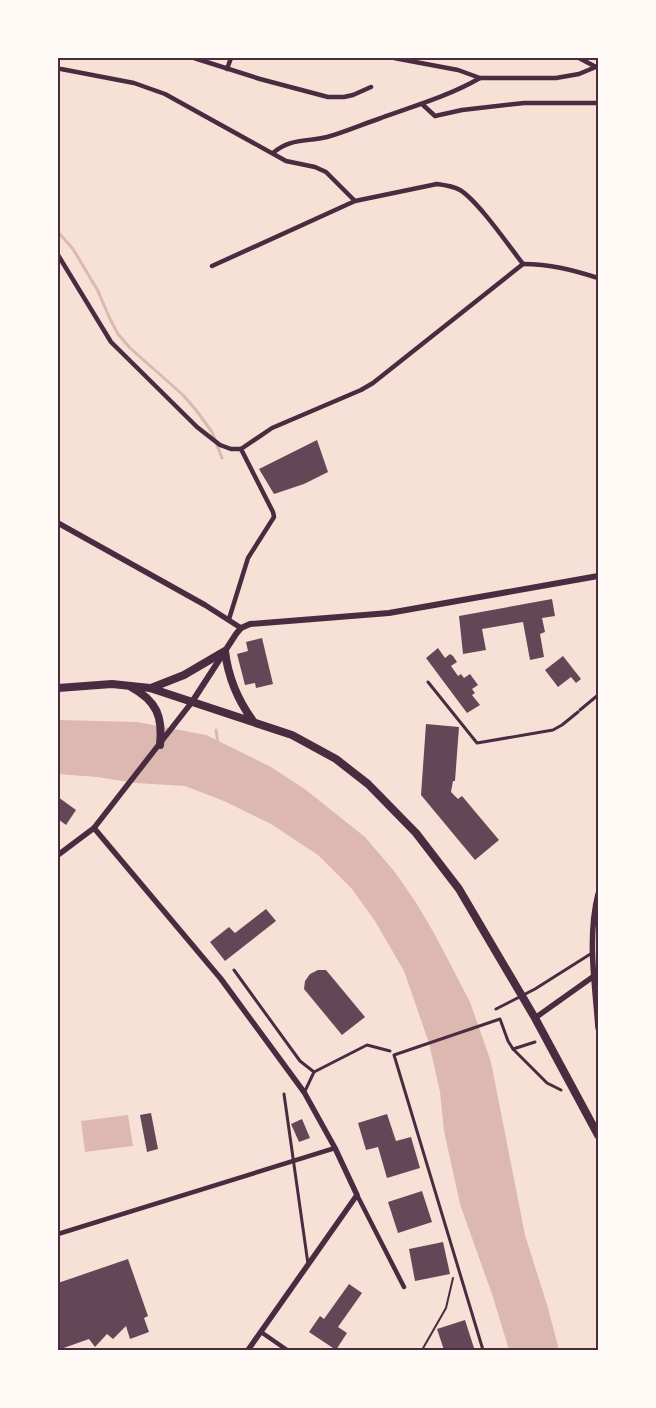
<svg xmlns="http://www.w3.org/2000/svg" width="656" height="1408" font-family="Cabin,sans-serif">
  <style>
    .water { fill: #dcb8b0 }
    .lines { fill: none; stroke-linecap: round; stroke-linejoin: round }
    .stream { stroke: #dcb8b0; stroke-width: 3 }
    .building { fill: #644757 }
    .path { stroke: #4a2c40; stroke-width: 2 }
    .pedestrian { stroke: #4a2c40; stroke-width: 3 }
    .minor { stroke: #4a2c40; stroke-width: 4.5 }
    .tertiary { stroke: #4a2c40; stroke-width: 5.5 }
    .secondary { stroke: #4a2c40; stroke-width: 6 }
    .trunk { stroke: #4a2c40; stroke-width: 8 }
    .neatline { fill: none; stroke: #4a2c40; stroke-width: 2 }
  </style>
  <rect width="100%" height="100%" fill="#f7e1d7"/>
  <!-- water -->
  <g class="water">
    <polygon points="58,720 137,722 206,735 271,767 306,790 365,837 394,871 415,901 434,933 470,1002 491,1062 525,1235 548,1308 559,1350 509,1350 493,1297 460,1204 444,1131 440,1092 429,1043 404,971 375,921 352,889 318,855 271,824 224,801 185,786 136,783 97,777 58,774"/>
    <polygon points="128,1115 133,1146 85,1152 81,1121"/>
  </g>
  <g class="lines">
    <!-- stream -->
    <g class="stream">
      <polyline points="58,232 73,249 98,291 110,319 118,334 130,348 183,395 196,410 212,432 222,458"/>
      <polyline points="216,730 218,744"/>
    </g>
  </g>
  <!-- building -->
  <g class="building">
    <polygon points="317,440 328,472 304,484 274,494 259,469"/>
    <polygon points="552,599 555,616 542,618 545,632 540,634 544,657 530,660 523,622 482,629 486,650 463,654 459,616"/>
    <polygon points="262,638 273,684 256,688 255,683 245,685 237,654 248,651 246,642"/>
    <polygon points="438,648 445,658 450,654 453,656 457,662 451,666 458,676 461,674 464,678 470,674 478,685 472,689 475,693 472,695 480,705 467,713 426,658"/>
    <polygon points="563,656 581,679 576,683 571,677 558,687 545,670"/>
    <polygon points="426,724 459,727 455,781 453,781 451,792 458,799 462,796 499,840 475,860 421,795"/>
    <polygon points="58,797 76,810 66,825 58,819"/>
    <polygon points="266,909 276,921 225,961 210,942 229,927 235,933"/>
    <polygon points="318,970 326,970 365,1017 342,1035 304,989 305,981 310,974"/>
    <polygon points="151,1113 158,1149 147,1152 140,1115"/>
    <polygon points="387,1114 396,1141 411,1137 420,1168 387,1178 378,1147 366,1150 358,1123"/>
    <polygon points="302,1119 310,1138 299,1142 291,1124"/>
    <polygon points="422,1191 432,1222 398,1233 388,1202"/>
    <polygon points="443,1242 450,1274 415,1281 409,1249"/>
    <polygon points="128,1259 148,1316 144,1318 149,1332 130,1339 126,1326 113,1339 107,1334 95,1347 89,1339 58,1350 58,1283"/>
    <polygon points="349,1284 362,1293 338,1327 347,1333 336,1350 309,1332 320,1316 324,1319"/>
    <polygon points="465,1320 474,1348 468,1350 444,1350 437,1329"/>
  </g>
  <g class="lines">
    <!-- path -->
    <polyline class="path" points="422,1350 446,1308 453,1278"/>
    <!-- pedestrian -->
    <g class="pedestrian">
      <polyline points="428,682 477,743 553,730 562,725 578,712"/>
      <polyline points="580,710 598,695"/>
      <polyline points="234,970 300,1061 314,1072"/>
      <polyline points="496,1009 535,989 592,953"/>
      <polyline points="513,1049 535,1042"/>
      <polyline points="305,1091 314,1072 367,1045 390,1051"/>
      <polyline points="284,1094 308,1264"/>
      <polyline points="483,1350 394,1055 500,1019 508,1041 513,1049 547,1083 561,1090"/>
    </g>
    <!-- minor -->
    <g class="minor">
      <polyline points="194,58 260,79 328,97 344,97 353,95 371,87"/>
      <polyline points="394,58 458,70 480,78 556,78 579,74 598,66"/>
      <polyline points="579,58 596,67"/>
      <polyline points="61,69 134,83 165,94 286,161 315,167 326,172 355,201"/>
      <polyline points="227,69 231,58"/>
      <polyline points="422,104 435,116 462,110 524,103 598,103"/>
      <path d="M 273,153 C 290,138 306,142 327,137 C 345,132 363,124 381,118 C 414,106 449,96 480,78"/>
      <polyline points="58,255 111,342 197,427 220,445 231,449 241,449"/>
      <path d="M 523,264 C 550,264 573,270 598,278"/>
      <path d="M 212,266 L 355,201 L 437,184 C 445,185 453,186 460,190 C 478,201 509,246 523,264"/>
      <polyline points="241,449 272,428 361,390 373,383 523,264"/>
      <polyline points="229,619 248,558 274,517 273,512 241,449"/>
      <polyline points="357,1195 404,1287"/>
      <polyline points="58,1234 335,1148"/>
      <polyline points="261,1332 287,1350"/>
    </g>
    <!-- tertiary -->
    <g class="tertiary">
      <polyline points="58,523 205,605 241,628"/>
      <polyline points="94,828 221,979 304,1092 335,1148 357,1195 248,1350"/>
      <polyline points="58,855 94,828 192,702"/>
      <path d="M 598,894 C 587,938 595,984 598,1028"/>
      <polyline points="535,1018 594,976"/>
    </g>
    <!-- secondary -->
    <polyline class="secondary" points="192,702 236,634 241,628 250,624 389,613 598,576"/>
    <!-- trunk -->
    <g class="trunk">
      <path d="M 131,687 C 157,701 163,717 160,745"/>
      <polyline points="58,688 112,684 150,688 292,735 336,759 368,784 416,833 459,889 535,1018 598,1135"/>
      <path d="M 151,688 L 184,675 L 225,651 C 228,677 237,699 253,721"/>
    </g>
  </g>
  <!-- border -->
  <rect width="656" height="1408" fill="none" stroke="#fffaf5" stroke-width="118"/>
  <rect x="59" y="59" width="538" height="1290" class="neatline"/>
</svg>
